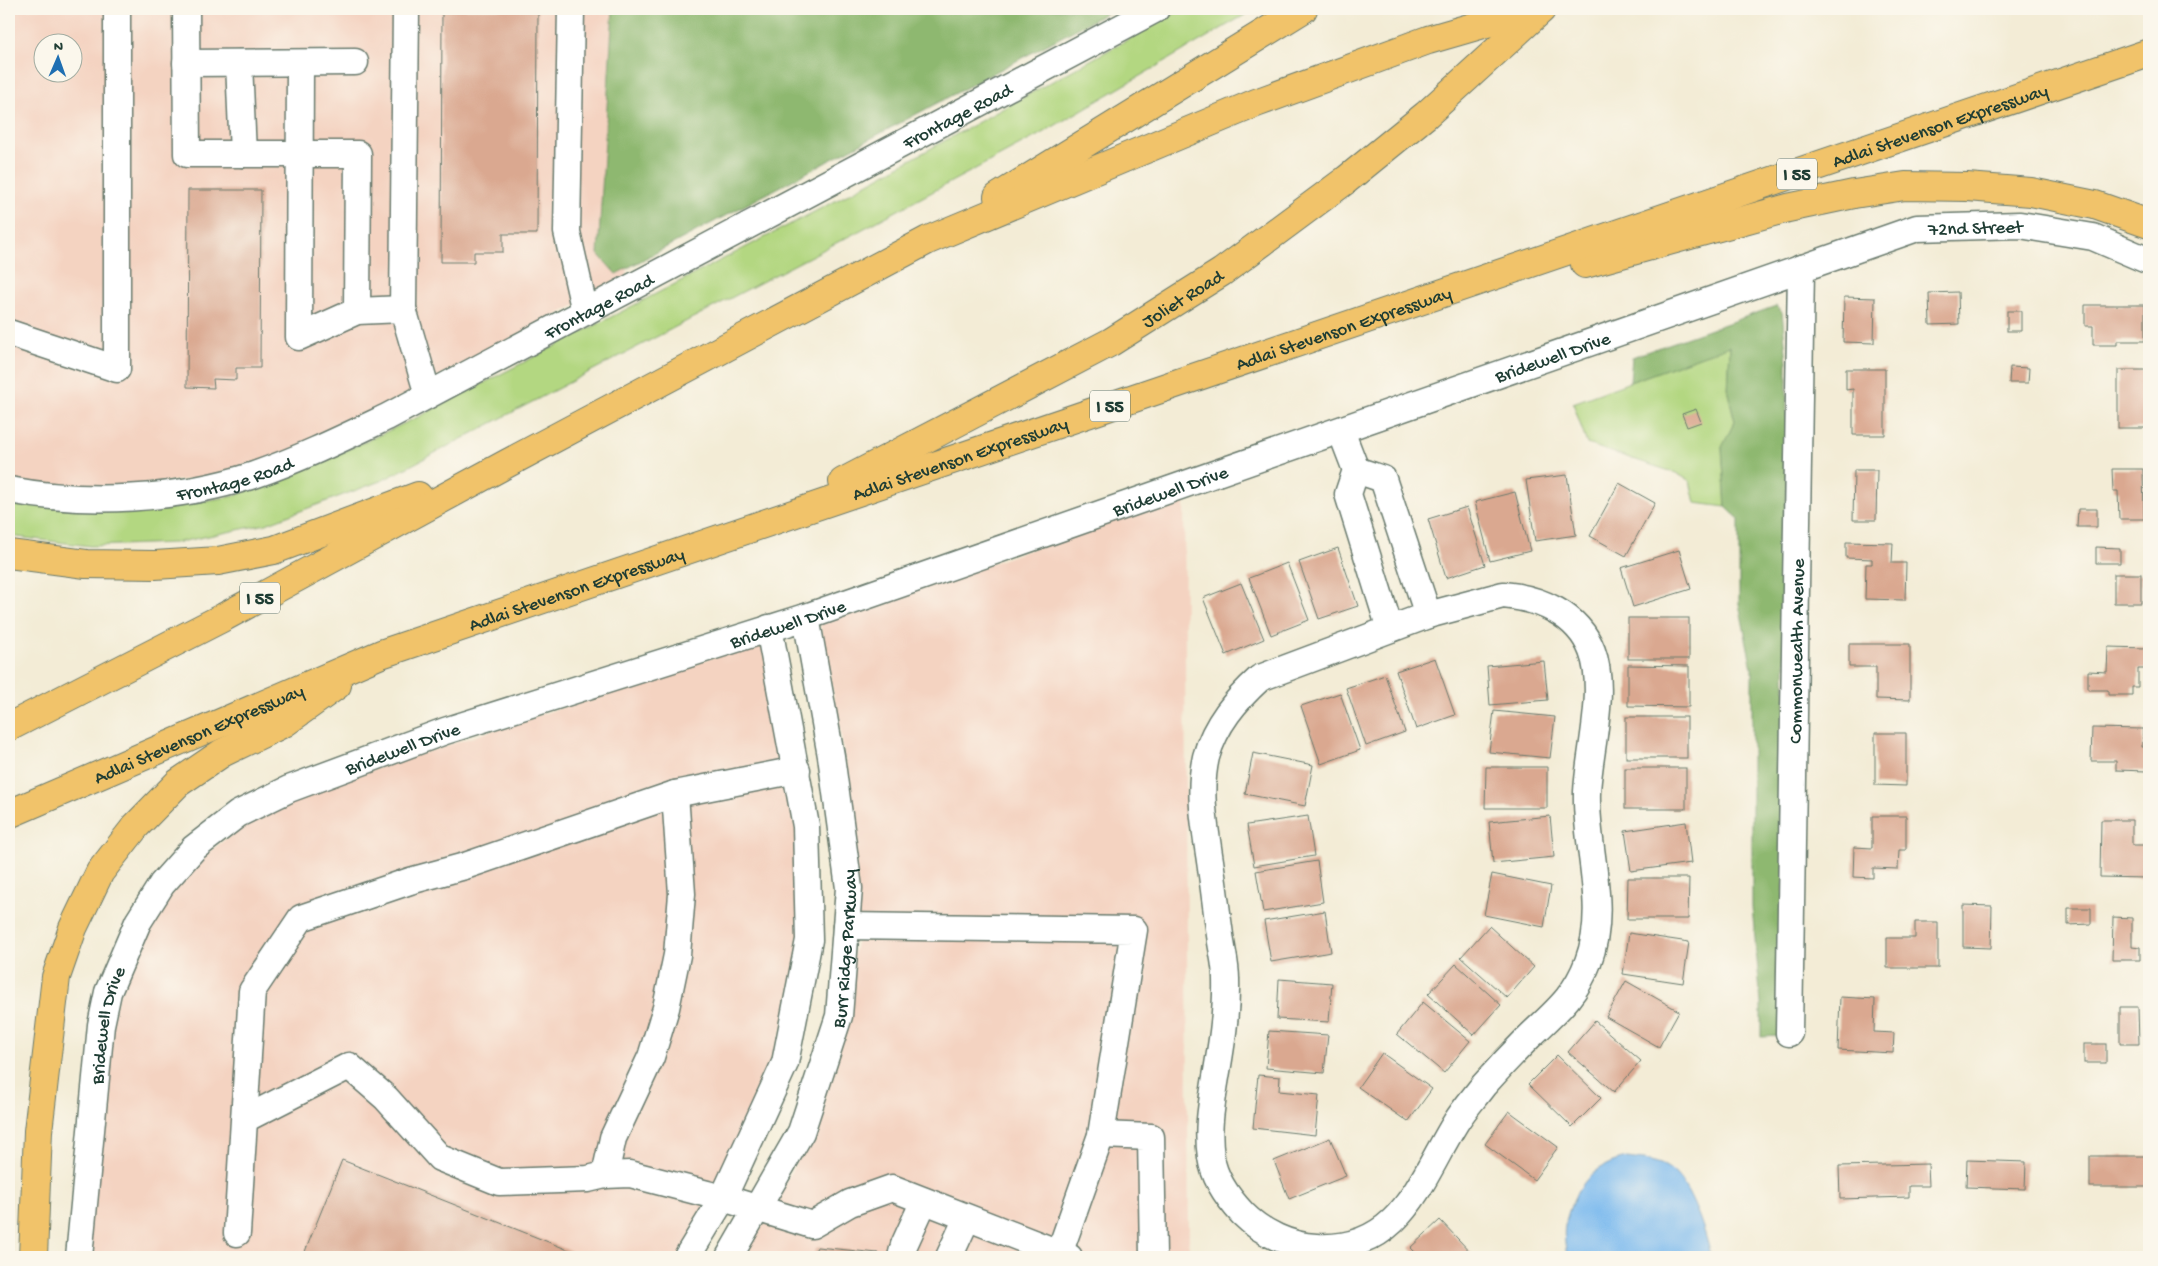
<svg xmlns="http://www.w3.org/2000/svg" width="2158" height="1266" font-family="'Gochi Hand',sans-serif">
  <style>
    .built { fill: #f4d3c1; fill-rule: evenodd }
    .green { fill: #b3d781; stroke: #698a5a }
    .forest { fill: #8eb86f; stroke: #567a52 }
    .water { fill: #7ab9ee; stroke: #4c7b91 }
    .building { fill: #daa890 }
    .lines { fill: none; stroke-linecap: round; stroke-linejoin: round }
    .minor-casing { stroke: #697a6d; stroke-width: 29 }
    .highway-casing { stroke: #697a6d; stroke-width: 30 }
    .minor { stroke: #fff; stroke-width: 26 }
    .highway { stroke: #f1c36a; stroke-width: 28 }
    .labels { text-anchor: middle; stroke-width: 4; stroke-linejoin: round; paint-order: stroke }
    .shield { fill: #fbf7ec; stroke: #61756b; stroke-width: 1 }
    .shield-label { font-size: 18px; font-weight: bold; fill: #1f3d34 }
    .street-label { font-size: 19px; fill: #1f3d34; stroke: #fbf7ec }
  </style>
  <rect width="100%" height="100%" fill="#fbf7ec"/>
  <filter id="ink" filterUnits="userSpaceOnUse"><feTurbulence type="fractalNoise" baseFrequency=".02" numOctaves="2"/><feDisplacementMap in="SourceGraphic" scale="10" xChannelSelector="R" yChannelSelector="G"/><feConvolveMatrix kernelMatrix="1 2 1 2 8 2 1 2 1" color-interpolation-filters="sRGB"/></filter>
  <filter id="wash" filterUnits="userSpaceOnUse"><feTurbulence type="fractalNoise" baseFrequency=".0096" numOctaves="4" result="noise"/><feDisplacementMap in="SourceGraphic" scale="20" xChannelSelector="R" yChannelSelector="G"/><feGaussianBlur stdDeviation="1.12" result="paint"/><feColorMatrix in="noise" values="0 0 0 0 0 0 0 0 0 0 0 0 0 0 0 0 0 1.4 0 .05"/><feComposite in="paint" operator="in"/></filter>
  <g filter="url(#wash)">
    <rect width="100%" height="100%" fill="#f3ecd6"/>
    <!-- built -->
    <g class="built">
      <path d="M 9,9 L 623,9 L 627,278 L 347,425 L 289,452 L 203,478 L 87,489 L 9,482 ZM 42,42 L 72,42 L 72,72 L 42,72 Z"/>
      <polygon points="1184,496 1189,1257 742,1257 776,1204 816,1118 857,939 855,833 841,733 820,623"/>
      <polygon points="763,641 800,850 801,932 787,1014 760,1094 721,1185 678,1257 85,1257 113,1012 141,933 178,885 202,857 238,830 294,796"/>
    </g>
    <!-- green -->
    <g class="green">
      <polygon points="1183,9 1255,9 1037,136 859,231 383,480 266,524 175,543 90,546 9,536 9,500 151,509 234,496 327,459 418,417 843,197"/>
      <polygon points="1730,345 1728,393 1735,421 1722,448 1726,507 1695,503 1690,481 1676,473 1587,444 1573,403"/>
    </g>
    <!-- forest -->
    <g class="forest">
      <polygon points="613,9 1114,9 616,274 598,254"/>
      <polygon points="1776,306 1782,312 1787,362 1783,1036 1761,1037 1761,1003 1752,907 1752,668 1739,604 1739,519 1726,507 1722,447 1735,421 1728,393 1730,346 1630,382 1632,357"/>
    </g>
    <!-- water -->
    <path class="water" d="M 1627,1158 C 1641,1160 1659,1160 1671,1170 C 1690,1184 1707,1235 1711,1257 L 1567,1257 C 1566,1248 1563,1235 1565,1226 C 1572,1191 1591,1165 1627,1158 Z"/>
    <g id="blocks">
      <!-- building -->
      <g class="building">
        <polygon points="442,9 538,9 537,234 503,234 503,252 474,252 474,262 441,262"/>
        <polygon points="188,190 261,190 260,368 236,368 236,380 213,379 214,388 187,387"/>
        <polygon points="1958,292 1959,324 1930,325 1929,293"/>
        <polygon points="1844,297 1875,298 1874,343 1843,342"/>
        <polygon points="2085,305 2145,305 2145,341 2117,341 2117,345 2093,345 2093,326 2085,326"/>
        <rect x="2007" y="311" width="14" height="20"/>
        <polygon points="2010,367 2029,368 2028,383 2009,383"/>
        <polygon points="1846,369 1885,369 1885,435 1853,435 1853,389 1846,390"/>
        <rect x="2118" y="370" width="28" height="58"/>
        <polygon points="1696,409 1701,422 1687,427 1682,414"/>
        <polygon points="2112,469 2143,469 2144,519 2119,519 2118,491 2113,491"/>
        <polygon points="1854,470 1877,470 1876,520 1853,520"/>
        <polygon points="1567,475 1576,535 1535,541 1526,480"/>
        <polygon points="1619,483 1655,503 1626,556 1590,536"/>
        <polygon points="1515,492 1530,551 1490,561 1475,502"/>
        <polygon points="1467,507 1485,565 1446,578 1428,519"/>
        <polygon points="2078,509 2097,509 2097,527 2077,527"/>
        <polygon points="1846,542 1893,543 1892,563 1906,563 1905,600 1865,599 1866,564 1872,564 1872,559 1846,558"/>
        <polygon points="2096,547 2120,548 2120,563 2096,563"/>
        <polygon points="1338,548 1358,606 1319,619 1299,562"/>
        <polygon points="1679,550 1691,589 1633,607 1621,568"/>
        <polygon points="1287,563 1309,620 1271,635 1249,578"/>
        <rect x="2114" y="574" width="27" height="29"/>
        <polygon points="1241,583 1264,639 1226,655 1203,598"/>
        <rect x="1628" y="618" width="61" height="41"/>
        <polygon points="1849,644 1910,644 1910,700 1876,699 1876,667 1849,667"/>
        <polygon points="2108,647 2147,648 2146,669 2138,669 2138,687 2132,687 2132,695 2108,695 2108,690 2088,690 2088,671 2107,672"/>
        <polygon points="1435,658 1455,715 1416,729 1396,671"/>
        <polygon points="1544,661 1548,700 1490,705 1487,666"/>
        <polygon points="1628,665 1689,666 1689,707 1628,706"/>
        <polygon points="1385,675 1405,732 1366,746 1346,688"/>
        <polygon points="1340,693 1360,750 1321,764 1301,706"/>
        <polygon points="1494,711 1555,717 1550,758 1489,752"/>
        <rect x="1626" y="717" width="61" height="41"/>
        <polygon points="2092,728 2143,729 2142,747 2148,747 2147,771 2116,770 2116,761 2091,761"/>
        <polygon points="1875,733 1906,733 1906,786 1875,785"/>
        <polygon points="1253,753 1313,765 1305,806 1245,794"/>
        <polygon points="1486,767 1547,767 1547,808 1485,808"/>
        <rect x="1625" y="768" width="61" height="41"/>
        <polygon points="1308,816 1314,856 1254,866 1247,825"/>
        <polygon points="1550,816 1554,857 1493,863 1489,822"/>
        <polygon points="1872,816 1906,816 1906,850 1899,850 1898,869 1873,868 1873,878 1853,877 1854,847 1872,848"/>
        <polygon points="2101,820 2132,820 2132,845 2148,845 2147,878 2100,877"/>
        <polygon points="1686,822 1691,863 1631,871 1625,831"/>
        <polygon points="1317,861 1323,902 1263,912 1256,871"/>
        <polygon points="1492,874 1551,886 1544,927 1484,915"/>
        <polygon points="1628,878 1689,878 1688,919 1627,919"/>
        <polygon points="1963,905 1992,906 1991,948 1963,947"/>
        <polygon points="2068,908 2091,908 2091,924 2068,925"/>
        <polygon points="1325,911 1331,952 1271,962 1264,921"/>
        <polygon points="2113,917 2132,918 2132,946 2140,947 2140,960 2112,960"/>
        <polygon points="1915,922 1938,922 1938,968 1887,968 1887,938 1915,938"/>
        <polygon points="1489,926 1534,967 1507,998 1461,957"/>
        <polygon points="1629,933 1689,942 1683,983 1623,974"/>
        <polygon points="1456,964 1501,1005 1474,1035 1428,994"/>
        <polygon points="1279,979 1332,983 1329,1022 1277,1019"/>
        <polygon points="1626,981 1679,1011 1659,1047 1606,1017"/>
        <polygon points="1840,997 1875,999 1874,1032 1894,1033 1893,1053 1838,1050"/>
        <polygon points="1423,1002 1470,1041 1444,1073 1397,1034"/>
        <polygon points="2120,1007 2138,1007 2139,1044 2120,1044"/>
        <polygon points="1595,1021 1641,1061 1614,1092 1568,1052"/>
        <polygon points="1269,1031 1328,1035 1324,1073 1266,1068"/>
        <rect x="2084" y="1044" width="22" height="19"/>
        <polygon points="1382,1053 1432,1089 1408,1122 1358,1087"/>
        <polygon points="1557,1055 1601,1098 1572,1127 1528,1084"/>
        <polygon points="1258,1075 1280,1077 1279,1091 1319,1095 1315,1135 1253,1128"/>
        <polygon points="1509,1111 1558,1147 1534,1180 1485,1144"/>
        <polygon points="1330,1138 1346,1176 1289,1199 1274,1161"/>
        <rect x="2090" y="1156" width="59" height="31"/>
        <polygon points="342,1160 571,1251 569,1257 313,1257 304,1254"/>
        <polygon points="1967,1160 2026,1162 2025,1189 1966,1187"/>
        <polygon points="1928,1164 1929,1186 1909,1186 1909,1197 1840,1199 1839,1166"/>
        <polygon points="1440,1220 1475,1257 1419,1257 1410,1248"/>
        <polygon points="817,1247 878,1253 877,1257 812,1257"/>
      </g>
    </g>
  </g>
  <g filter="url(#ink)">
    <use href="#blocks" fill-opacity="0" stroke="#697a6d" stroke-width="1"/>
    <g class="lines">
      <!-- minor casing -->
      <g class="minor-casing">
        <g id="minor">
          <polyline points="186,9 187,154 358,154 357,311"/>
          <polyline points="406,9 403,309 428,395"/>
          <polyline points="571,9 567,232 585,312"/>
          <polyline points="186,63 355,62"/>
          <polyline points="239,63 243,154"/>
          <polyline points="300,63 299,337 357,311 403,309"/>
          <polyline points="9,333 117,369 117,9"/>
          <polyline points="1341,431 1356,470 1348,494 1390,629"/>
          <polyline points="1356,470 1383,479 1428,615"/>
          <path id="s1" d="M 9,490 C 88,505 177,500 254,475 C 300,459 343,438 387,417 L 1156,9"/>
          <path d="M 1503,595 C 1539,598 1578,614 1592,651 C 1607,690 1589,751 1587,792 C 1585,848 1609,907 1588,962 C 1575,997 1555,1012 1529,1037 C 1513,1053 1498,1069 1483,1086 C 1474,1098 1464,1109 1456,1122 C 1420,1180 1401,1252 1316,1247 C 1290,1246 1262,1233 1243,1214 C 1228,1198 1214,1179 1211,1157 C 1207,1131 1211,1108 1215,1083 C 1221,1048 1227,1014 1226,979 C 1226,967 1223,954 1221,942 C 1217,915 1214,888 1210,861 C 1205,827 1198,791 1206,757 C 1215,724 1236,700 1260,678 L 1428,615 Z"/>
          <polyline points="846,926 1134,930 1101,1135 1059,1254"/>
          <path id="s2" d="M 1789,1033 L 1801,268"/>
          <polyline points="245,1119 349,1066 386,1098 440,1158 499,1182 588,1179 605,1175 630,1174 723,1198 812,1225 850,1203 892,1188 1069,1257"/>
          <polyline points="1101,1135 1151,1137 1153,1257"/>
          <polyline points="605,1175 613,1138 651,1057 666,1008 677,955 682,894 675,794"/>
          <polyline points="237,1233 252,991 301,918 410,881 465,866 675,794 797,770"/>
          <path id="s3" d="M 79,1257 L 101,1025 L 108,992 L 138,922 L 162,884 L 194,848 L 238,814 L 289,789 L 445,731 L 806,617 L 1917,228 L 2020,225 L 2093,237 L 2149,261"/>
          <polyline points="687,1257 723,1198 785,1063 809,940 806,826 769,628"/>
          <path id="s4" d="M 729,1257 L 801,1132 L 839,1016 L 849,888 L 831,756 L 806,617"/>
          <polyline points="901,1257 904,1245 924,1201"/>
          <polyline points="949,1257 967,1218"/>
        </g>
      </g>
      <!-- highway casing -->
      <g class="highway-casing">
        <g id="highway">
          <polyline points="998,197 1303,9"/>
          <polyline points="1585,264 1788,208 1854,194 1905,186 1967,187 2031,192 2095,205 2149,224"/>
          <path id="s5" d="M 843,482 L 1111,342 L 1222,272 L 1346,180 L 1426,115 L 1541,10"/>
          <polyline points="9,554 86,564 155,565 218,561 274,550 418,496"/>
          <polyline points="9,727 224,617 508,463 928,240 1256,103 1428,40 1535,9"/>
          <path id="s6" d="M 9,814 L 381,654 L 2149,53"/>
          <polyline points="33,1257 38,1131 56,977 73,928 100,872 136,826 178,783 222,753 284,723 337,685"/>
        </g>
      </g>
      <!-- minor -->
      <use href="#minor" class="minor"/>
      <!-- highway -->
      <use href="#highway" class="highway"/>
    </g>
  </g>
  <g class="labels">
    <!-- shield labels -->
    <g class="shield">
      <rect x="1777" y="158.5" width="40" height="31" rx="4"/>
      <rect x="1090" y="390.5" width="40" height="31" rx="4"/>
      <rect x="240" y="582.5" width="40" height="31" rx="4"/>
    </g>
    <g class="shield-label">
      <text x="1797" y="180">I 55</text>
      <text x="1110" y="412">I 55</text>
      <text x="260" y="604">I 55</text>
    </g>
    <!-- street labels -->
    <g class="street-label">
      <text dy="7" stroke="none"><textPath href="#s1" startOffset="1038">Frontage Road</textPath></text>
      <text dy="7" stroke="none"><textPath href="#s6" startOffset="2051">Adlai Stevenson Expressway</textPath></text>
      <text dy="7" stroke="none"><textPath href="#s3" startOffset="2329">72nd Street</textPath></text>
      <text dy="7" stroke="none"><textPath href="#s5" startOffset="386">Joliet Road</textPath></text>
      <text dy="7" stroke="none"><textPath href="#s1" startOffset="632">Frontage Road</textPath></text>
      <text dy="7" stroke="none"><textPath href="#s6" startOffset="1421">Adlai Stevenson Expressway</textPath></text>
      <text dy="7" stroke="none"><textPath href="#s3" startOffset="1884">Bridewell Drive</textPath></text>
      <text dy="7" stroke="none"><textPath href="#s6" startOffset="1016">Adlai Stevenson Expressway</textPath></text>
      <text dy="7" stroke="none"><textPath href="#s1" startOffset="228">Frontage Road</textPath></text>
      <text dy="7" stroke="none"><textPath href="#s3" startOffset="1479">Bridewell Drive</textPath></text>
      <text dy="7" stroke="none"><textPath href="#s6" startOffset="611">Adlai Stevenson Expressway</textPath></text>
      <text dy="7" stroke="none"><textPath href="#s3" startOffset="1074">Bridewell Drive</textPath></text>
      <text dy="7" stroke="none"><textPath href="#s2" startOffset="382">Commonwealth Avenue</textPath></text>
      <text dy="7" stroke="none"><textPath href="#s6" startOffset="206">Adlai Stevenson Expressway</textPath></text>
      <text dy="7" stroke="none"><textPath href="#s3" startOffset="669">Bridewell Drive</textPath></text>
      <text dy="7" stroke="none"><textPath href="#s4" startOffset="334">Burr Ridge Parkway</textPath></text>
      <text dy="7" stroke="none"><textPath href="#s3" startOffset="234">Bridewell Drive</textPath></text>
    </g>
  </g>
  <!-- margin -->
  <rect width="2158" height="1266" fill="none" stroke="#fbf7ec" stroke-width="30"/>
  <!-- north arrow -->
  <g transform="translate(58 58) rotate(2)"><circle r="24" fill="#fbf7ec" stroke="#a3ada2"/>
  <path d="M0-4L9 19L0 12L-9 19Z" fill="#1f6fb2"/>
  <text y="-8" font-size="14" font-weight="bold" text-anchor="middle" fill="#1f3d34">N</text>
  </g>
</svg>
